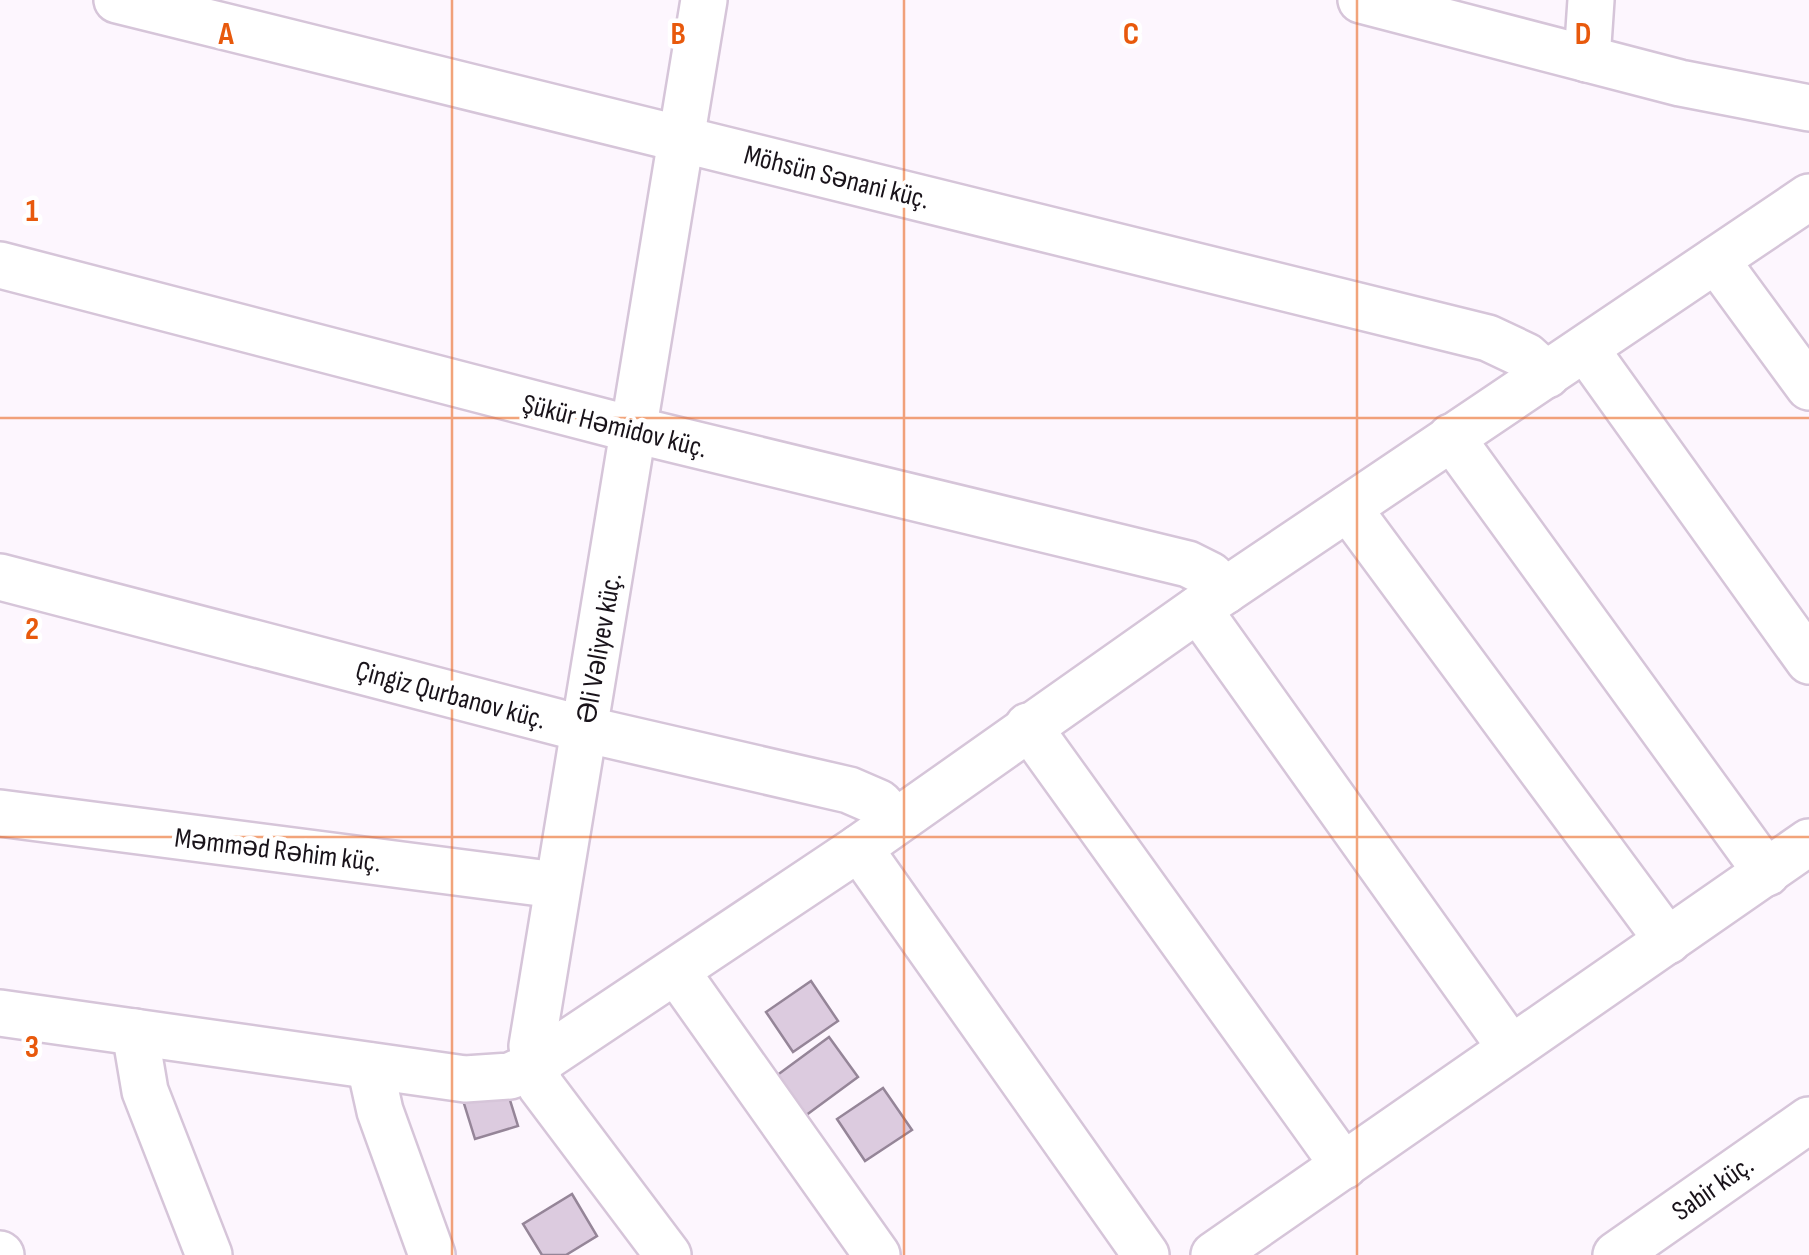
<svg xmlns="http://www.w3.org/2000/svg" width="1809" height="1255" font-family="'Sofia Sans Condensed',sans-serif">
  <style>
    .building { fill: #dccbdf; stroke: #958598; stroke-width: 2.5 }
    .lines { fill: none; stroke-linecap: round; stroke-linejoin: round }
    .minor-casing { stroke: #d6c5d9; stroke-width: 50 }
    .minor { stroke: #fff; stroke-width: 45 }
    .grid { fill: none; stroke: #e8590c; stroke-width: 2.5; stroke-opacity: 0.55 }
    .labels { text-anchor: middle; stroke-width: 9; stroke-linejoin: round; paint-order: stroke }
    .street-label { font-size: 28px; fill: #19131a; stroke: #fff }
    .grid-label { font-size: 32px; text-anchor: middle; font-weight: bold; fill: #e8590c; stroke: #fff; stroke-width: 9; stroke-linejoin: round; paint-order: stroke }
  </style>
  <rect width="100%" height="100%" fill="#fdf6fe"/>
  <!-- building -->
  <g class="building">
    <polygon points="811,981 838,1021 793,1052 766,1012"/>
    <polygon points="829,1037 858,1077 805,1116 776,1076"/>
    <polygon points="505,1084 518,1126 475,1139 462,1097"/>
    <polygon points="883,1088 912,1130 865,1161 837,1119"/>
    <polygon points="572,1194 597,1236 566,1255 542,1255 523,1224"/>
  </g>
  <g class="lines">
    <!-- minor casing -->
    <g class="minor-casing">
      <g id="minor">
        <polyline points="117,0 1488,338 1526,356 1547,375"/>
        <polyline points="1361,0 1680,83 1809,108"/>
        <polyline points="1587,59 1591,0"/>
        <polyline points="1716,260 1809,387"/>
        <polyline points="0,265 635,430 1188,564 1210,575 1225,591"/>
        <polyline points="1587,351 1809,661"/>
        <polyline points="1451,437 1767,873"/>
        <polyline points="1348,508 1668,941"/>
        <polyline points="0,577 584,729 849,790 879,803 895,820"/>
        <polyline points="1198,609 1510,1047"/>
        <polyline points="1028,726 1344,1166"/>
        <polyline points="0,813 556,885"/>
        <polyline points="859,848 1146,1255"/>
        <polyline points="676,971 877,1255"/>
        <polyline points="0,1013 465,1079 510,1076 534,1065 859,848 1198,609 1809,197"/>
        <polyline points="135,1032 145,1091 209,1255"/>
        <polyline points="370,1066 380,1111 432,1255"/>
        <polyline points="0,1254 1,1255"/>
        <polyline points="668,1255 540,1085 532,1046 704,0"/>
        <polyline points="1214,1255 1809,842"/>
        <polyline points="1616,1255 1809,1120"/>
      </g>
    </g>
    <!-- minor -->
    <use href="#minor" class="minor"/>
  </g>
  <!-- grid -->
  <path class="grid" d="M 452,0 L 452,1255M 904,0 L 904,1255M 1357,0 L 1357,1255M 0,418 L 1809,418M 0,837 L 1809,837"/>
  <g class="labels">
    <!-- street labels -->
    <g class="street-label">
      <text transform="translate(837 176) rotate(14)" y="10">Möhsün Sənani küç.</text>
      <text transform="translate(615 425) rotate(14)" y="10">Şükür Həmidov küç.</text>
      <text transform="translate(598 648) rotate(-80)" y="10">Əli Vəliyev küç.</text>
      <text transform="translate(451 694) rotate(15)" y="10">Çingiz Qurbanov küç.</text>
      <text transform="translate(278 849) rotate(7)" y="10">Məmməd Rəhim küç.</text>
      <text transform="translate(1712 1187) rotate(-35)" y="10">Sabir küç.</text>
    </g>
  </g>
  <g class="grid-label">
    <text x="226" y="44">A</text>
    <text x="678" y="44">B</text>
    <text x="1131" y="44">C</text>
    <text x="1583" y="44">D</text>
    <text x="32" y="221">1</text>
    <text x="32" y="639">2</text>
    <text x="32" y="1057">3</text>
  </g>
</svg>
